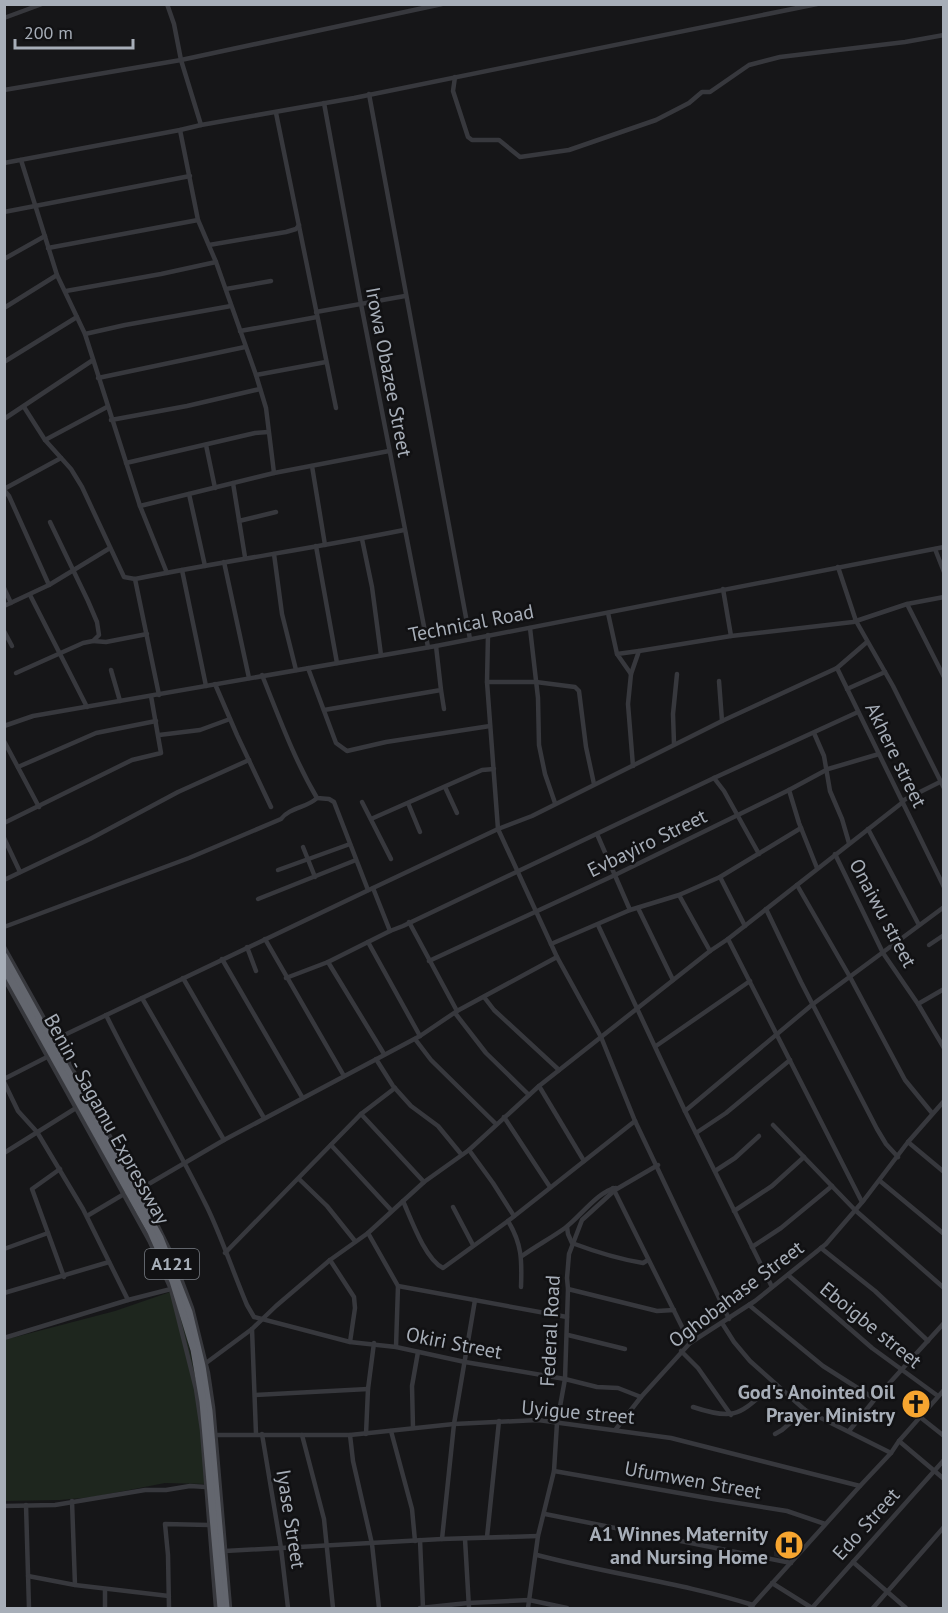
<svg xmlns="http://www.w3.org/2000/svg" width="948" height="1613" font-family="'PT Sans',sans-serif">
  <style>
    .built { fill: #222225 }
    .green { fill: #1e261e }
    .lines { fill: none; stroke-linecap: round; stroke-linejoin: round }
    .minor { stroke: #37383d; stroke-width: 4.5 }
    .highway { stroke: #63666e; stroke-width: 7 }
    .labels { text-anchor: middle; stroke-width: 5; stroke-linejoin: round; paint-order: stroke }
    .shield { fill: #111113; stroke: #7a7f86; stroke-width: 1.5 }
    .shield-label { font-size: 18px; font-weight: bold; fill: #a7aeb8 }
    .street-label { font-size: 20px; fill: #a7aeb8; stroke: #111113 }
    .poi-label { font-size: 20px; font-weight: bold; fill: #a7aeb8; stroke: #111113; text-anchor: end }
  </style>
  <rect width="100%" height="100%" fill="#161618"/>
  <!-- built -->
  <polygon class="built" points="783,1535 804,1541 789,1561 774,1556 774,1552"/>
  <!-- green -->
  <path class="green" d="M 173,1291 C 195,1354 204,1419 208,1484 L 165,1483 L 93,1497 L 60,1500 L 5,1501 L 4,1340 L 115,1311 Z"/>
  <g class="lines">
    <!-- minor -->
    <g class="minor">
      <polyline points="167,4 174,24 181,60 201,125"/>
      <polyline points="4,18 42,4"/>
      <polyline points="455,77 453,91 468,137 472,140 499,140 520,157 569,150 656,120 689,103 702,92 710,92 749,65 780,57 905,42 944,35"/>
      <polyline points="4,90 181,60 442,4"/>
      <polyline points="369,94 470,639"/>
      <polyline points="324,103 361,304 428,647"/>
      <polyline points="276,113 336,408"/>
      <polyline points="180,130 198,220 216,262 256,375 266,408 274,473"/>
      <polyline points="21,160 57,275 85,334 140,506 167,573"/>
      <polyline points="4,163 180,130 201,125 354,98 817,4"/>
      <polyline points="4,212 190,176"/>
      <polyline points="209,245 286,232 296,229 299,225"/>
      <polyline points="48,248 198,220"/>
      <polyline points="4,259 45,236"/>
      <polyline points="226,289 271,281"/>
      <polyline points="66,291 161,274 216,262"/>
      <polyline points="4,308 57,275"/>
      <polyline points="316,312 405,296"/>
      <polyline points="240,331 317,317"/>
      <polyline points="85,334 125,325 231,306"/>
      <polyline points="4,362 77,317"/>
      <polyline points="256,375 326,362"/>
      <polyline points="98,378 245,347"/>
      <path d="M 24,407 L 45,440 L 71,469 L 82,487 L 124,577 L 135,579 C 225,561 315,548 404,530"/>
      <polyline points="4,419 93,360"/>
      <polyline points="111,420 187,406 260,389"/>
      <polyline points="45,440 107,407"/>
      <polyline points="206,445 215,488"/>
      <polyline points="126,463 255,433 268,432"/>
      <polyline points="312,466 325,545"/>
      <polyline points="233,483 245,557"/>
      <polyline points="4,489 61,458"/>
      <polyline points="4,490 9,496 49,585"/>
      <polyline points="189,494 205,566"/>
      <polyline points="140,506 274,473 389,451"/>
      <polyline points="239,521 276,512"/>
      <polyline points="362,539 372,587 381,655"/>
      <polyline points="316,546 337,663"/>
      <polyline points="935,549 944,572"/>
      <polyline points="274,554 282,614 296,670"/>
      <polyline points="224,562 249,678"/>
      <polyline points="838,567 856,621 893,686 944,788"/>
      <polyline points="182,570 206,686"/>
      <polyline points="135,579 159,695"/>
      <polyline points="4,588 11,603"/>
      <polyline points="723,589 731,636"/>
      <polyline points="30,595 87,707"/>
      <polyline points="907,604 944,677"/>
      <polyline points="4,606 49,585 110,548"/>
      <polyline points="608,613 617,654"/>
      <polyline points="530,628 538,698 539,745 545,774 555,803"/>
      <polyline points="4,631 12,646"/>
      <polyline points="488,635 487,682 498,829 557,957"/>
      <polyline points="93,641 106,642 147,634"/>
      <polyline points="308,668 336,743 347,751 386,742 490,726"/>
      <polyline points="837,668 944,887"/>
      <polyline points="111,670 120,701"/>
      <polyline points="16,673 83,643 93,641 99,635 97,622 88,601 50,522"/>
      <polyline points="631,674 617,654 639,651"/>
      <path d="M 262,675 C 279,717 294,759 317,798 L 329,799 L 334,802 L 368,890"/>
      <polyline points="719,681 722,721"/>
      <polyline points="487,682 536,682 575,687 579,691 586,747 594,784"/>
      <polyline points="215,684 237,735 271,807"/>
      <polyline points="847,689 885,672"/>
      <polyline points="441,690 444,709"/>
      <polyline points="324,710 441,690 436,646"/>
      <polyline points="4,726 33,716 436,646 944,547"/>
      <polyline points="814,733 824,756 830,791 842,819 849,843"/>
      <polyline points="159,735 200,730 230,719"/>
      <polyline points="4,741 39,807"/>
      <polyline points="674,744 673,714 677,674"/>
      <polyline points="633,766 628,704 631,674 639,651 731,636 853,622 907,604 944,597"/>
      <polyline points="18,767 96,733 156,721"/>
      <polyline points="714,778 724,791 759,854"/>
      <polyline points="445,787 457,813"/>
      <polyline points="789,790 799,823 817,868"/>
      <polyline points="902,801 940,782"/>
      <polyline points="362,802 391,859"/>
      <polyline points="408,803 420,832"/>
      <polyline points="371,819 482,770 494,769"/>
      <polyline points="4,823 132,760 161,753 151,696"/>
      <polyline points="868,829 919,925"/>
      <polyline points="597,834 630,910"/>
      <polyline points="4,838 20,872"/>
      <polyline points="303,847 315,877"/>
      <polyline points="835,854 883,953 918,1004 944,1048"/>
      <polyline points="278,870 350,844"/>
      <polyline points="720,877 745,926"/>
      <polyline points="4,880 90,839 178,792 249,760"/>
      <polyline points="797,885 850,977 905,1080 932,1113"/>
      <polyline points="373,888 390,931"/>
      <polyline points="679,895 710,951"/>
      <polyline points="258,899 356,860"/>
      <polyline points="638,908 673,980"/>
      <polyline points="766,909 801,982 877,1129 886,1144 898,1157"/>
      <polyline points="409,922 457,1011"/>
      <polyline points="598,925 685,1111 772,1287"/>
      <path d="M 4,927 L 189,858 L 281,819 C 290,807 307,808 317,798"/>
      <polyline points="265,939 344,1076"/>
      <polyline points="728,939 862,1202"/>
      <polyline points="368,942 420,1036"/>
      <polyline points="551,944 630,910 679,895 720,877 801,828"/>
      <polyline points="929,945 944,935"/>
      <polyline points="4,947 140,1190 172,1255 192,1308 208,1373 213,1407 230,1608"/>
      <polyline points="247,947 256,971"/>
      <polyline points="222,959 302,1097"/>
      <polyline points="429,961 615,875 789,790 828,769 879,754"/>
      <polyline points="328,962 384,1054"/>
      <polyline points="4,978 150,1242 171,1289 196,1389 202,1430 216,1608"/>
      <polyline points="183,978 264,1118"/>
      <polyline points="286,978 328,962 390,931 403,926 714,778 858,712"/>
      <polyline points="484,997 494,1010 559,1070"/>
      <polyline points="142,998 224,1140"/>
      <polyline points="918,1004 944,989"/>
      <polyline points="455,1013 486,1053 529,1095"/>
      <path d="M 106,1015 C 138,1080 175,1142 207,1207 C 222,1238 233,1272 247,1305 L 254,1317 L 350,1342 L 396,1347 L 465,1362 L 565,1379 L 597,1387 L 618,1388 L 641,1397"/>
      <polyline points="56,1039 373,888 498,829 532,816 722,721 837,668 867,642"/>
      <polyline points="415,1039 431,1060 496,1124"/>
      <polyline points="656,1046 750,981"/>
      <polyline points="376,1059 393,1086 411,1106 438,1126 461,1154"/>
      <polyline points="4,1079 47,1057"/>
      <polyline points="4,1082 18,1111 37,1132 83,1209 128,1300"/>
      <polyline points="539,1086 584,1161"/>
      <polyline points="685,1111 813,1004 944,907"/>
      <polyline points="361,1114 424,1182"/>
      <polyline points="504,1117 550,1187"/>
      <polyline points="773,1125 855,1210 944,1288"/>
      <polyline points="696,1133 726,1113 790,1060"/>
      <polyline points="908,1142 944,1172"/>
      <polyline points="331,1145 391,1210"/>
      <polyline points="469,1150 493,1183 514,1216"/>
      <polyline points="4,1153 76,1108"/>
      <polyline points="60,1169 32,1189 64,1277"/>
      <polyline points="715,1171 735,1158 759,1136"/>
      <polyline points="299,1179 327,1206 355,1241"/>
      <polyline points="880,1181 944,1234"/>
      <polyline points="613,1188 690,1343"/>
      <polyline points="135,1192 224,1140 420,1036 457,1011 557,957 601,1037 635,1121 729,1319"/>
      <path d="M 403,1201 C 411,1219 425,1259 443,1268 L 508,1221 L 635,1121"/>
      <polyline points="453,1207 473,1245"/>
      <polyline points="734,1211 772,1186 804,1157"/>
      <polyline points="87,1216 124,1194"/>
      <path d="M 508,1221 C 522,1244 522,1260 521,1287"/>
      <path d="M 567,1227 L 568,1234 L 572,1243 C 596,1252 618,1259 643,1263 L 648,1260"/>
      <polyline points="368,1233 398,1286 396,1347"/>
      <polyline points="752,1247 781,1228 832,1186"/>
      <polyline points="821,1248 875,1291 928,1341"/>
      <polyline points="4,1249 48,1233"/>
      <polyline points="225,1253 361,1114 395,1088"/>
      <path d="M 522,1256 C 536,1246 551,1238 565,1228 C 580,1217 598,1191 616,1188"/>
      <polyline points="330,1260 354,1297 355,1308 350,1342"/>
      <polyline points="788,1275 872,1348 938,1396"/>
      <polyline points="398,1286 567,1317"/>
      <polyline points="568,1289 657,1311 674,1310"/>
      <polyline points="4,1293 109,1262"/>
      <polyline points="749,1305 823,1366 875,1399"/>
      <polyline points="722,1323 734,1342 750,1361 805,1410 891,1453"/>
      <polyline points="252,1329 256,1434"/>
      <polyline points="568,1335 625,1349"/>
      <polyline points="4,1338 128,1300 171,1289"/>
      <polyline points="681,1351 698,1368 731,1415"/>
      <polyline points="206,1363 252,1329 276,1306 330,1260 368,1233 424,1182 469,1150 539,1086 710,951 728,939 903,802"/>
      <polyline points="255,1395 368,1389"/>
      <path d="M 693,1407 C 738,1422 740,1413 774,1384"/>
      <polyline points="920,1417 944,1436"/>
      <polyline points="413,1428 412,1386 418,1352"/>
      <polyline points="616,1429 641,1397 690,1343 755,1301 826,1244 864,1200 908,1142 944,1101"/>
      <polyline points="391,1431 412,1509 415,1541"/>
      <polyline points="849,1431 875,1399 944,1323"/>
      <polyline points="262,1434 281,1548 288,1608"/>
      <polyline points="366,1434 368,1389 374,1343"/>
      <polyline points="775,1434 782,1430 805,1410"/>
      <polyline points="215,1435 350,1435 454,1424 538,1420 671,1438 860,1486"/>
      <polyline points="302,1435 324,1519 333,1608"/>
      <polyline points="350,1435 353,1461 372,1544 379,1608"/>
      <polyline points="899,1441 944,1479"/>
      <polyline points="554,1471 713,1499 787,1511 825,1524"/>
      <polyline points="72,1501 75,1585"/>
      <polyline points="26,1505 29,1608"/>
      <polyline points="4,1506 55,1505 145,1490 166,1490 190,1486 206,1487"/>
      <polyline points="545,1514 791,1563"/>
      <polyline points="487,1537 499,1421"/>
      <polyline points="442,1539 454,1424 475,1300"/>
      <polyline points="465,1539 469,1608"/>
      <polyline points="420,1540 423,1608"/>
      <polyline points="225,1551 442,1539 538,1536"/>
      <path d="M 537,1555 C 609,1574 683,1583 753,1605"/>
      <polyline points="853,1562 906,1608"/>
      <polyline points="28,1576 75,1585 169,1596"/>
      <polyline points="772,1583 812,1608"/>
      <polyline points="105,1589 105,1608"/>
      <polyline points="169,1608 168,1555 165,1524 209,1525"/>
      <polyline points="420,1608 468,1603 529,1600 567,1608"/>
      <polyline points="528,1608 538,1536 554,1471 557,1423 565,1379 568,1289 567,1278 569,1254 582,1220 615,1190 658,1165"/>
      <polyline points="750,1608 860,1486 891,1453 899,1441 944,1390"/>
      <polyline points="812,1608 944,1460"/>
      <polyline points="873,1608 944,1527"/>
    </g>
    <!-- highway -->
    <g class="highway">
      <polyline points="4,956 160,1238 189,1312 202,1366 209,1411 226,1608"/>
      <polyline points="4,968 151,1232 173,1281 194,1350 203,1402 221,1608"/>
    </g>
  </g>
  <!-- icons -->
  <defs>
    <g id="church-disc" transform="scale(1.5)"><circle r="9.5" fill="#f6a530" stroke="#111113"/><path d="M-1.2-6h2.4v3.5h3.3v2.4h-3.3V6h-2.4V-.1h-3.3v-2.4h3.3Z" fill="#111"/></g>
    <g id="hospital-disc" transform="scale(1.5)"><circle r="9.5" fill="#f6a530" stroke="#111113"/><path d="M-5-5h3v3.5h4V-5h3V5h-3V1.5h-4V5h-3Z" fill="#111"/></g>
  </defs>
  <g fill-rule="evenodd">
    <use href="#church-disc" x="916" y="1404"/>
    <use href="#hospital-disc" x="789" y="1545"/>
  </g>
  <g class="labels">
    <!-- shield labels -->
    <rect class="shield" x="145" y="1249" width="54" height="30" rx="4.5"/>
    <g class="shield-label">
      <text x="172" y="1270">A121</text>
    </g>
    <!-- street labels -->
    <g class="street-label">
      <text transform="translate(389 372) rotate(79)" y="7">Irowa Obazee Street</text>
      <text transform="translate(471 623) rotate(-11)" y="7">Technical Road</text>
      <text transform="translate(896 755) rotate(64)" y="7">Akhere street</text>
      <text transform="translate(647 843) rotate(-26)" y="7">Evbayiro Street</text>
      <text transform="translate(883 913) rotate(62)" y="7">Onaiwu street</text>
      <text transform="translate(107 1119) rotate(61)" y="7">Benin - Sagamu Expressway</text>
      <text transform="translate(736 1294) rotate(-37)" y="7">Oghobahase Street</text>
      <text transform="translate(871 1325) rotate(39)" y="7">Eboigbe street</text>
      <text transform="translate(550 1331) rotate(-87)" y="7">Federal Road</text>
      <text transform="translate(454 1343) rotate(11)" y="7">Okiri Street</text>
      <text transform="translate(578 1412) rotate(5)" y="7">Uyigue street</text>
      <text transform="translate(693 1480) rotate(10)" y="7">Ufumwen Street</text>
      <text transform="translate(291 1519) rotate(81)" y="7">Iyase Street</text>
      <text transform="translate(866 1524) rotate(-48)" y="7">Edo Street</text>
    </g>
    <!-- poi labels -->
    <g class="poi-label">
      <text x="895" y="1399">God's Anointed Oil<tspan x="895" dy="23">Prayer Ministry</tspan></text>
      <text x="768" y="1541">A1 Winnes Maternity<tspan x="768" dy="23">and Nursing Home</tspan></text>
    </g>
  </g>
  <!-- border -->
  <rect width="948" height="1613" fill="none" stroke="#a7aeb8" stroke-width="12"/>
  <!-- scale -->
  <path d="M15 39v9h118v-9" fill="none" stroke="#a7aeb8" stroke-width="3"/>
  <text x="24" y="39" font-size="18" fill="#a7aeb8" stroke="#111113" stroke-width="4.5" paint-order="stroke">200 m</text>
</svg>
